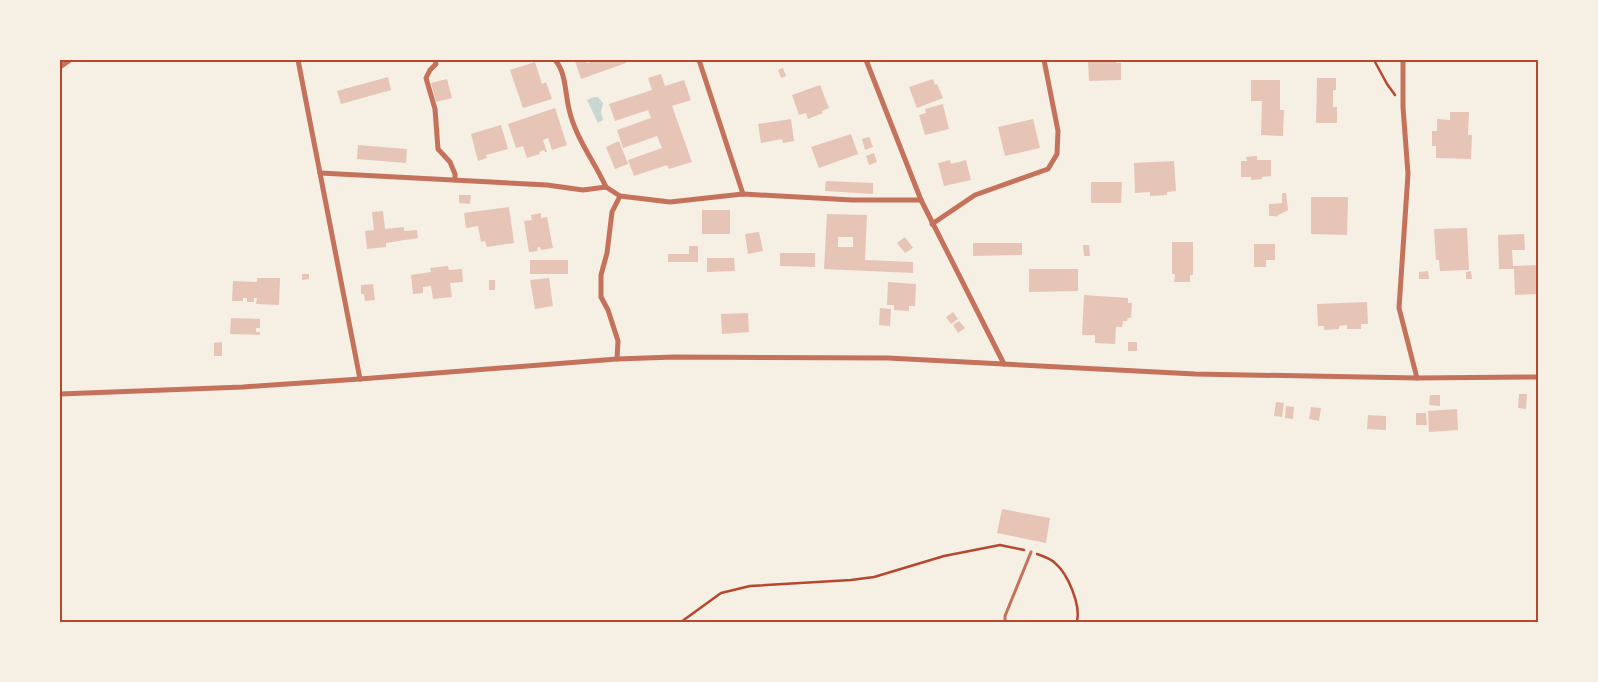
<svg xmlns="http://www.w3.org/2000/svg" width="1598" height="682" font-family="Inter,sans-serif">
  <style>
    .water { fill: #c9d6d2 }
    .building { fill: #e6c5b7; fill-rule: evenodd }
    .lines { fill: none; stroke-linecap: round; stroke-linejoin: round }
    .path { stroke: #b5482f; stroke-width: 2.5 }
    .service { stroke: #c5725c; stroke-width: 3 }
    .minor { stroke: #c5725c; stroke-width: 5 }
    .neatline { fill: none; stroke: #b5482f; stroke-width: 2 }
  </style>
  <rect width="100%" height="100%" fill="#f6efe4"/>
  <!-- water -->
  <polygon class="water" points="594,97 598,97 603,103 601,112 603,120 598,123 587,100"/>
  <!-- building -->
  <g class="building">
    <polygon points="577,60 586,60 587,63 596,60 625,60 626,63 581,79 575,61"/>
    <polygon points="1088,60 1116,60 1116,63 1121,63 1121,80 1089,81"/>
    <polygon points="535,62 542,84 546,82 552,99 523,108 510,70"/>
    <polygon points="783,68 786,76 781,78 778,70"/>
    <polygon points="661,74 665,86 684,80 691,100 672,106 692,162 669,169 667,165 634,176 628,160 662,148 657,136 623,148 617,130 651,118 648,110 615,121 609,104 652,90 648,78"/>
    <polygon points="388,77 391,90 341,104 337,91"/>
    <polygon points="1317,78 1336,78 1336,90 1333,90 1333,107 1337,107 1337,123 1316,123"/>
    <polygon points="447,79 452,98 436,102 431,83"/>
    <polygon points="933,79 935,85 937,84 943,98 917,108 909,87"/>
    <polygon points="1251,80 1280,80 1280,110 1284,110 1283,136 1261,135 1262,101 1251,101"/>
    <polygon points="820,85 829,108 822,111 823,113 808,119 806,113 799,115 792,95"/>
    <polygon points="943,104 949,129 925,135 919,115 926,113 925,109"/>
    <polygon points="555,108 567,145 552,150 548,138 543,140 547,152 545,152 544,150 539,152 540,154 527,158 523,146 516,148 508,124"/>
    <polygon points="1450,112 1469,112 1468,135 1472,135 1471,159 1436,158 1436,146 1432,146 1432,131 1437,131 1437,119 1450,120"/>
    <polygon points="791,119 794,141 783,143 782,139 761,143 758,124"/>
    <polygon points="1033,119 1040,148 1005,156 998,127"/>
    <polygon points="501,125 508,149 486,155 487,158 478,161 471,134"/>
    <polygon points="851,134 858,154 819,168 811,147"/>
    <polygon points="869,137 873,147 865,150 862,139"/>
    <polygon points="619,141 628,164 615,169 606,147"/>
    <polygon points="358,145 407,149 406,163 357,159"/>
    <polygon points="874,153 877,162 869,165 866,156"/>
    <polygon points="1257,156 1257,160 1271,160 1271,176 1262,177 1262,179 1251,180 1251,177 1241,177 1241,161 1247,161 1246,157"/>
    <polygon points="950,160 951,164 966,160 971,180 944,186 938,163"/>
    <polygon points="1174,161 1176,191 1167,192 1167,195 1150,196 1150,192 1135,193 1134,163"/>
    <polygon points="826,181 873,183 873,194 825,191"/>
    <polygon points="1091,182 1122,182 1121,203 1091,203"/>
    <polygon points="1282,193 1286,193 1288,210 1275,217 1275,216 1269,216 1269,204 1282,203"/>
    <polygon points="459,195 471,195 470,204 459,203"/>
    <polygon points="1311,197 1348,197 1347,235 1311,234"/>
    <polygon points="509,207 514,243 487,247 485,241 481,242 478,226 466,228 464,213"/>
    <rect x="702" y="210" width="28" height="24"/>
    <polygon points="383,211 385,229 404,227 404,231 417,230 418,238 386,243 386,247 367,249 365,231 374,230 372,212"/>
    <polygon points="541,213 541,218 547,217 553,248 541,250 540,247 537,248 538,251 529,252 524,221 532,220 531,215"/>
    <path d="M 827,214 L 867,215 L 865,260 L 913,262 L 913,273 L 824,269 ZM 838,237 L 853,237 L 853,247 L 838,247 Z"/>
    <polygon points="1467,228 1469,270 1440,271 1439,260 1436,260 1434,229"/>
    <polygon points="759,232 763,251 748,254 745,234"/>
    <polygon points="1524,234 1525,250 1512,250 1513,266 1538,265 1538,294 1515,295 1514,269 1499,269 1498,235"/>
    <polygon points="905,237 913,248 905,253 897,243"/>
    <polygon points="1172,242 1193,242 1193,275 1190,275 1190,282 1174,282 1175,274 1172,274"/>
    <polygon points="973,243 1022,243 1022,255 973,256"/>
    <polygon points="1254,244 1275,244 1275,260 1266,260 1266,267 1254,267"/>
    <polygon points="1083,245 1089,245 1090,256 1084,256"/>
    <polygon points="689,246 698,246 698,262 668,262 668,254 689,254"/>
    <polygon points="780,253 815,253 815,267 780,266"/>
    <polygon points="707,258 734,258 735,271 707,272"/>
    <rect x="530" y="260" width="38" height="14"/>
    <polygon points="448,266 449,270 462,269 463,282 450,283 452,297 433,299 431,286 423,287 423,293 413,294 411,275 431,272 430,268"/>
    <polygon points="1029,269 1078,269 1078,291 1029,292"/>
    <polygon points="1428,271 1429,279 1419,279 1419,272"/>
    <polygon points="1471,271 1472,279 1466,279 1466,272"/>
    <polygon points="302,274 309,274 309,279 302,280"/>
    <polygon points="257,278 280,278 279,305 256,304 257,298 254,298 254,302 247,302 247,298 243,298 243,301 232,301 233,281 257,282"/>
    <polygon points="549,278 553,306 535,309 530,280"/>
    <rect x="489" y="280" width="6" height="10"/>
    <polygon points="888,282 916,284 915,306 909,306 909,311 894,310 894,305 887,305"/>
    <polygon points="373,284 375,300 365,301 364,294 361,294 361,285"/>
    <polygon points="1084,295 1128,298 1128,303 1132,303 1131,318 1128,318 1127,321 1123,321 1122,327 1116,327 1115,344 1095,343 1095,335 1082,335"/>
    <polygon points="1367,302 1368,324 1361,324 1361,329 1347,329 1347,325 1339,326 1339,329 1324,330 1324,326 1318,326 1317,304"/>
    <polygon points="880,308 891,309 890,326 879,325"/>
    <polygon points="953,312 958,319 951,324 946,317"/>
    <polygon points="748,313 749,332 722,334 721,314"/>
    <polygon points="231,318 260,319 260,328 256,328 256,332 260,332 260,335 230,334"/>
    <polygon points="959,321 965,328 958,333 953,325"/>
    <polygon points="222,342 222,356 214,356 214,343"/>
    <rect x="1128" y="342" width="9" height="9"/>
    <polygon points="1519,394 1527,394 1526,409 1518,408"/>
    <polygon points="1430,395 1440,395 1440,406 1429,405"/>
    <polygon points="1276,402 1284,403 1282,417 1274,416"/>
    <polygon points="1286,406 1294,407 1293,419 1285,418"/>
    <polygon points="1311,407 1321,408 1319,421 1309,419"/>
    <polygon points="1457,409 1458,430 1429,432 1428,411"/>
    <polygon points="1416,413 1426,413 1427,425 1416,425"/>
    <polygon points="1368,415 1386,416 1386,430 1367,429"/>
    <polygon points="1002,509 1050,518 1046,543 997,533"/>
  </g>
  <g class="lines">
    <!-- path -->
    <g class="path">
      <polyline points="1374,60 1387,84 1395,95"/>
      <path d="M 1037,554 C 1043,556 1051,559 1055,563 C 1068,574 1081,605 1077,622"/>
      <polyline points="681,622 721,593 750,586 851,580 874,577 944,556 1000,545 1024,550"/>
    </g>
    <!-- service -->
    <polyline class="service" points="1005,622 1005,616 1031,552"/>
    <!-- minor -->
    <g class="minor">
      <polyline points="298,60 360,379"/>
      <polyline points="435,60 436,64 430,70 426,78 435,109 438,149 450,162 455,174 455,180"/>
      <path d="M 555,60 C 566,72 565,93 569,109 C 575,137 594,161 606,187"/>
      <polyline points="699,60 743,194"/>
      <polyline points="866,60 921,200 1004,364"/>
      <polyline points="1403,60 1403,107 1408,174 1399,308 1417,378"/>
      <polyline points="60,67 70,60"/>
      <polyline points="320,173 547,185 583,190 606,187 620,196 670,202 743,194 852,200 921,200"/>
      <polyline points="932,224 975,195 1048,169 1057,154 1058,131 1044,60"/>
      <polyline points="617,359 618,341 608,310 601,297 601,275 607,253 612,212 620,196"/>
      <polyline points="60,394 243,387 360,379 617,359 674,357 888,358 1195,374 1417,378 1538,377"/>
    </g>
  </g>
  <!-- border -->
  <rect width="1598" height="682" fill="none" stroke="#f6efe4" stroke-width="122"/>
  <rect x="61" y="61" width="1476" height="560" class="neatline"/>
</svg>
